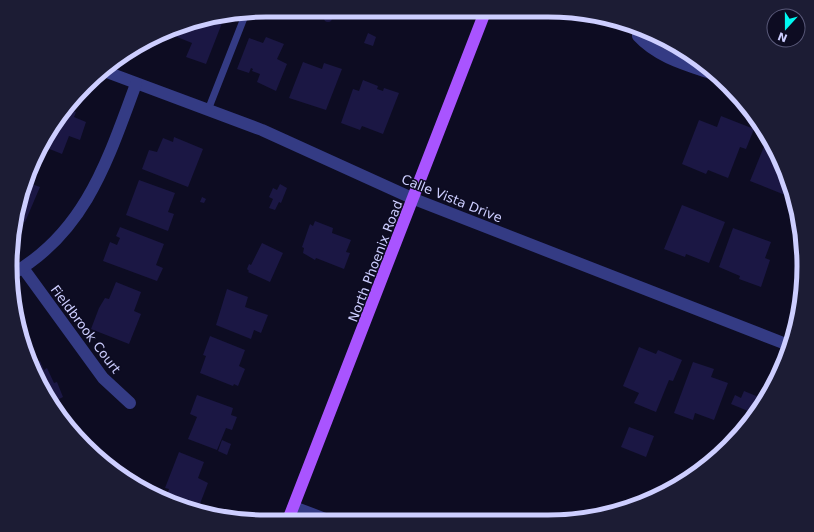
<svg xmlns="http://www.w3.org/2000/svg" width="814" height="532" font-family="'DejaVu Sans',sans-serif">
  <style>
    .building { fill: #1b1744 }
    .lines { fill: none; stroke-linecap: round; stroke-linejoin: round }
    .lane { stroke: #343b84; stroke-width: 7 }
    .street { stroke: #343b84; stroke-width: 12 }
    .primary { stroke: #a954ff; stroke-width: 12 }
    .labels { text-anchor: middle; stroke-width: 3; stroke-linejoin: round; paint-order: stroke }
    .street-label { font-size: 13px; fill: #cdceff; stroke: #0d0c22 }
    .rim { fill: none; stroke: #cdceff; stroke-width: 5 }
  </style>
  <rect width="100%" height="100%" fill="#0d0c22"/>
  <!-- building -->
  <g class="building">
    <circle cx="328" cy="18" r="4"/>
    <polygon points="222,17 224,18 206,64 186,57 192,43 172,35 175,28 184,24"/>
    <polygon points="368,33 376,37 373,46 364,43"/>
    <polygon points="266,37 284,44 277,59 287,64 276,91 257,82 260,74 252,71 253,69 251,68 249,73 237,69 249,38 263,43"/>
    <polygon points="303,62 322,69 324,63 342,69 326,110 289,98"/>
    <polygon points="363,80 378,86 377,89 383,91 384,88 399,93 383,134 362,126 360,130 341,123 353,89 359,91"/>
    <polygon points="65,108 76,112 74,117 86,122 80,140 69,136 62,154 42,146"/>
    <polygon points="721,116 754,129 746,149 740,147 728,178 708,170 706,174 682,164 699,120 717,127"/>
    <polygon points="174,137 203,149 188,187 142,169 149,150 157,152 163,138 173,142"/>
    <polygon points="765,144 773,147 778,153 790,197 750,181"/>
    <polygon points="139,180 175,193 168,212 174,214 168,231 126,215"/>
    <polygon points="26,182 40,187 25,222 20,220 18,225 16,224"/>
    <polygon points="280,184 287,188 281,203 279,202 275,210 269,208 273,199 269,197 273,188 277,190"/>
    <polygon points="202,197 206,199 204,203 200,202"/>
    <polygon points="682,205 725,222 709,263 686,254 685,257 664,249"/>
    <polygon points="315,221 333,228 332,233 351,240 346,252 350,253 344,269 316,258 315,260 303,253 304,248 302,247 310,224 313,226"/>
    <polygon points="120,227 164,244 156,265 163,268 157,281 103,261 110,242 117,245 120,238 116,236"/>
    <polygon points="733,228 771,242 765,258 770,260 761,287 739,279 740,276 719,267"/>
    <polygon points="262,243 283,253 270,282 248,272 249,271 247,269 249,264 251,265"/>
    <polygon points="116,282 141,292 134,311 141,314 129,344 91,329 99,308 105,298 109,299"/>
    <polygon points="227,289 248,297 245,307 268,315 261,333 254,330 251,339 216,325"/>
    <polygon points="15,312 24,332 21,333 15,316"/>
    <polygon points="210,336 245,350 239,366 245,369 238,386 234,384 233,386 200,373 206,356 203,355"/>
    <polygon points="639,347 656,354 658,350 682,360 673,381 669,380 656,412 634,403 639,393 623,386"/>
    <polygon points="40,361 44,370 47,368 54,383 57,382 63,397 59,399 64,410 59,412 44,394 33,364"/>
    <polygon points="693,362 714,369 711,377 728,383 714,420 695,413 693,420 674,413"/>
    <polygon points="744,391 761,398 753,413 731,404 735,395 741,398"/>
    <polygon points="197,395 233,408 231,415 237,417 232,430 226,428 217,450 188,439 197,417 190,414"/>
    <polygon points="629,427 654,436 646,457 621,447"/>
    <polygon points="222,440 231,444 227,455 218,451"/>
    <polygon points="179,452 204,462 198,478 208,483 198,509 165,499 169,489 165,488"/>
  </g>
  <g class="lines">
    <!-- lane -->
    <polyline class="lane" points="208,110 246,13"/>
    <!-- street -->
    <g class="street">
      <path d="M 638,29 L 638,36 C 659,59 691,66 719,76"/>
      <polyline points="104,71 262,130 414,199 791,346"/>
      <polyline points="23,268 103,378 130,403"/>
      <path d="M 12,274 C 86,232 108,159 136,84"/>
      <polyline points="294,507 328,520"/>
    </g>
    <!-- primary -->
    <polyline class="primary" points="288,520 485,12"/>
  </g>
  <g class="labels">
    <!-- street labels -->
    <g class="street-label">
      <text transform="translate(452 198) rotate(22)" y="5">Calle Vista Drive</text>
      <text transform="translate(375 261) rotate(-69)" y="5">North Phoenix Road</text>
      <text transform="translate(86 329) rotate(53)" y="5">Fieldbrook Court</text>
    </g>
  </g>
  <!-- crop -->
  <path d="M0 0H814V532H0ZM266 17H548A249 249 0 0 1 797 266V266A249 249 0 0 1 548 515H266A249 249 0 0 1 17 266V266A249 249 0 0 1 266 17Z" fill="#1c1c34" fill-rule="evenodd"/>
  <path class="rim" d="M266 17H548A249 249 0 0 1 797 266V266A249 249 0 0 1 548 515H266A249 249 0 0 1 17 266V266A249 249 0 0 1 266 17Z"/>
  <!-- north arrow -->
  <g transform="translate(786 28) rotate(201)"><circle r="19" fill="#0d0c22" stroke="#5a5a7a"/>
  <path d="M0-3L7 15L0 10L-7 15Z" fill="#00f8f1"/>
  <text y="-6" font-size="11" font-weight="bold" text-anchor="middle" fill="#cdceff">N</text>
  </g>
</svg>
